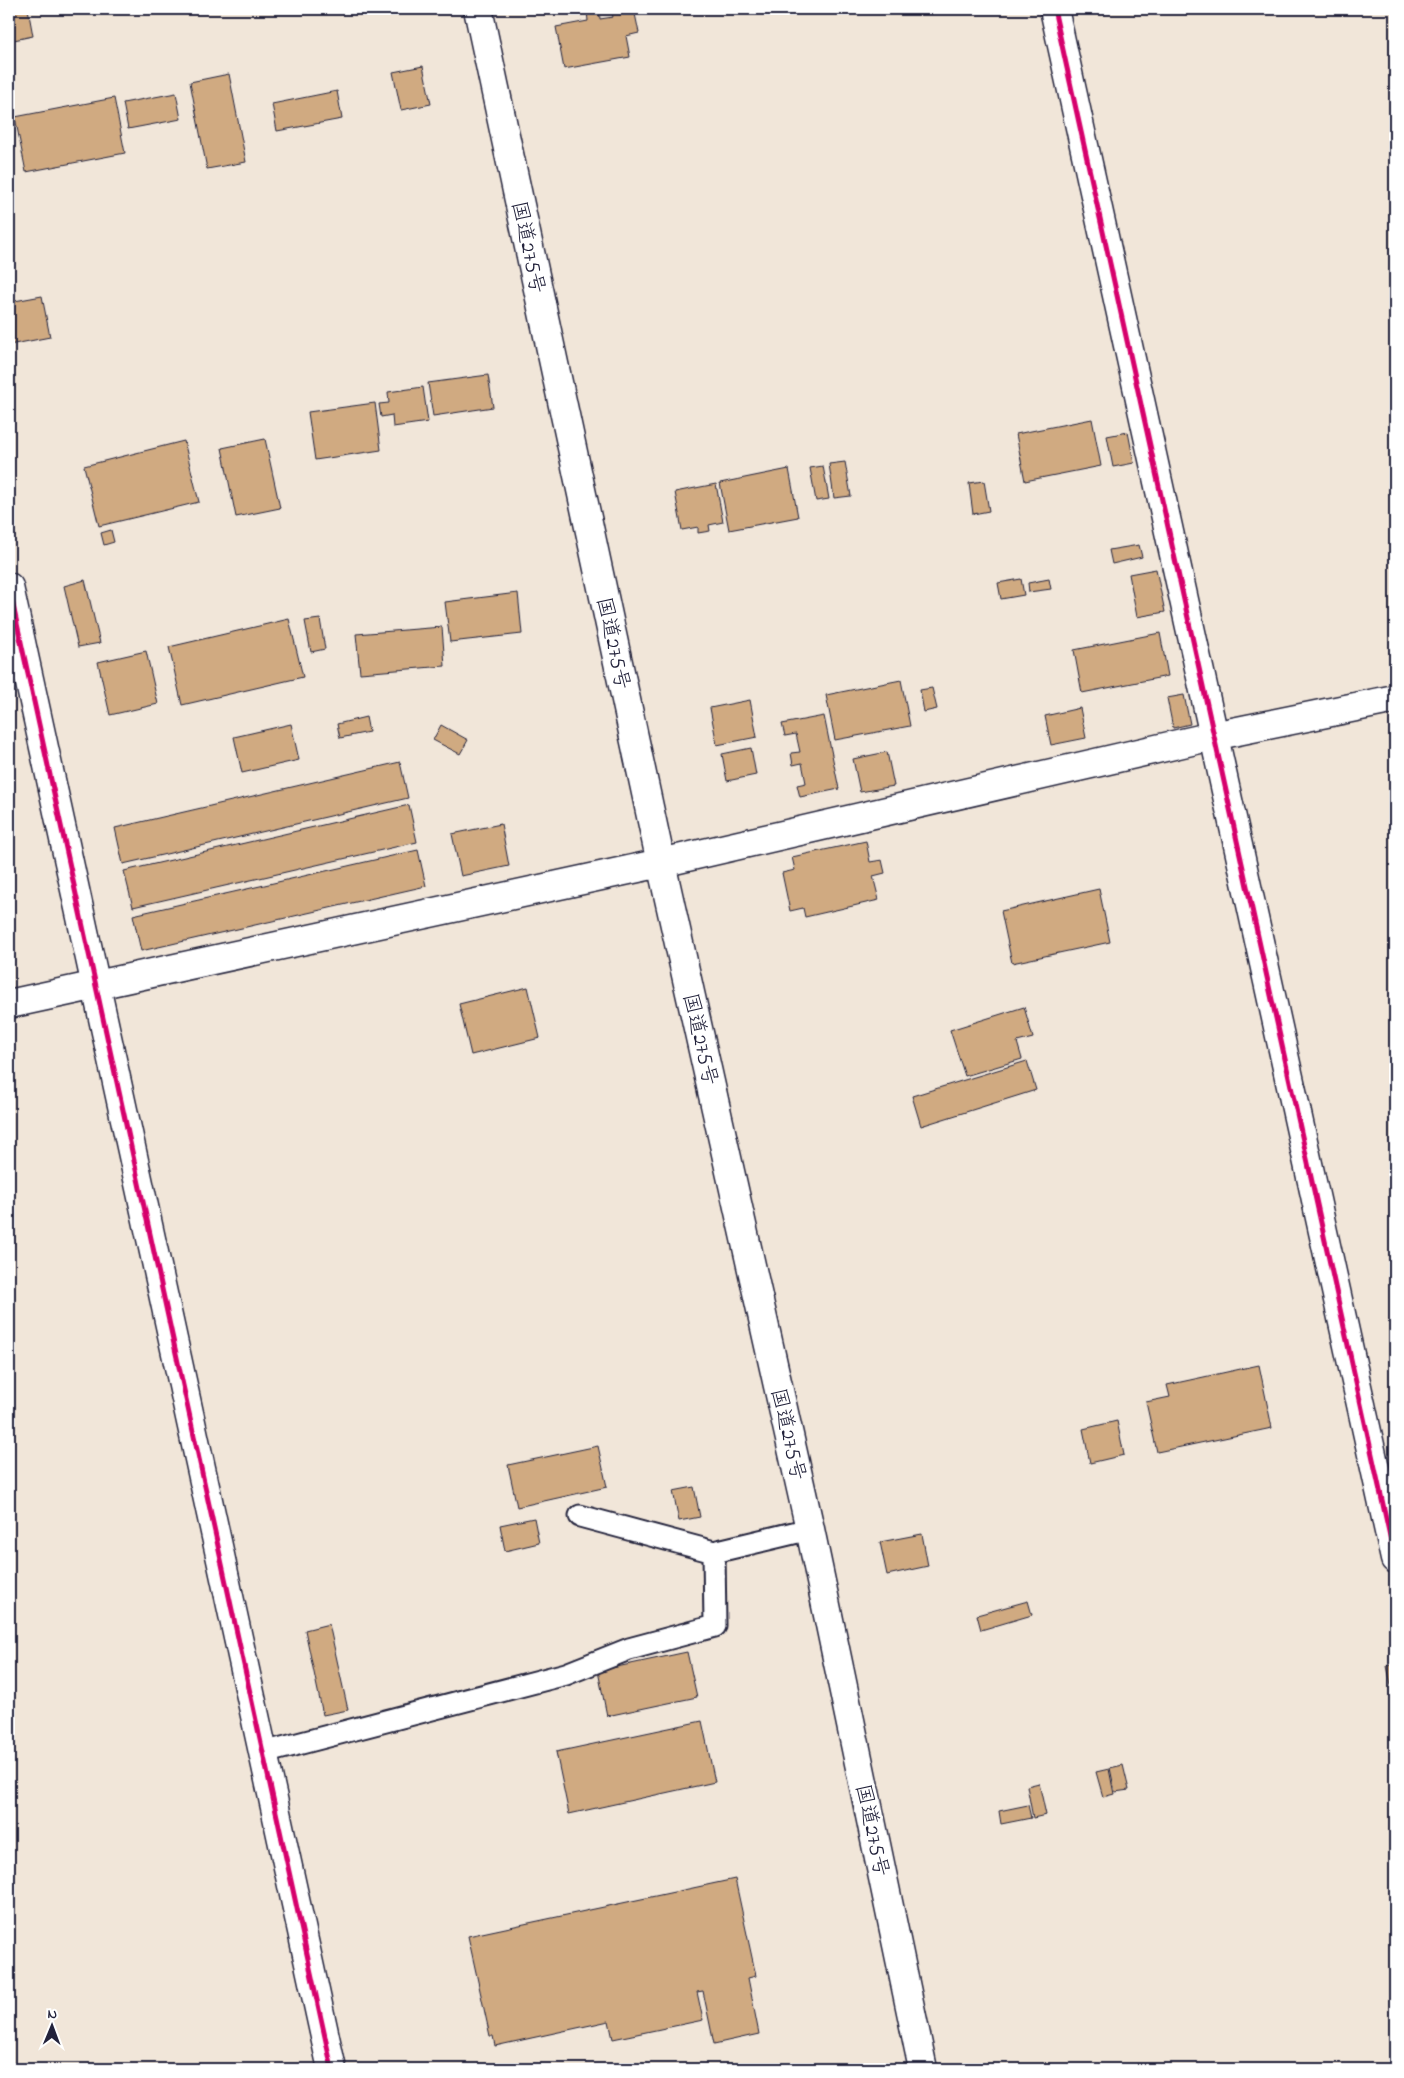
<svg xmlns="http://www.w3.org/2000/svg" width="1404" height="2078" font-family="'Indie Flower','Klee One',sans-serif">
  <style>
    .building { fill: #d0aa81; stroke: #22223b }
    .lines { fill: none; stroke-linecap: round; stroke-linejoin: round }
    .lane-casing { stroke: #22223b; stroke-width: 25 }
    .street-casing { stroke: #22223b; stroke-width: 31 }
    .highway-casing { stroke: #22223b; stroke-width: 31 }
    .lane { stroke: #fff; stroke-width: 21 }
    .street { stroke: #fff; stroke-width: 28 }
    .highway { stroke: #fff; stroke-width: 28 }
    .cycleway-casing { stroke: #fff; stroke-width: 8 }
    .cycleway { stroke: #d6006c; stroke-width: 5 }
    .labels { text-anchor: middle; stroke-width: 5; stroke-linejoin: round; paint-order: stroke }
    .street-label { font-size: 21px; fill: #22223b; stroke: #fff }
  </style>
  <rect width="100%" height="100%" fill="#f1e6d9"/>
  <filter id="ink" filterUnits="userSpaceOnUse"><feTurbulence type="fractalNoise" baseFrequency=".02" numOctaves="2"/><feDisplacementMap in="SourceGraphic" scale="10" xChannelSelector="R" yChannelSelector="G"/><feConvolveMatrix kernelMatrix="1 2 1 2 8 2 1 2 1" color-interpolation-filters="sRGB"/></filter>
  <g filter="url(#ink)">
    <!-- building -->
    <g class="building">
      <polygon points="9,9 28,9 33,36 9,41"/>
      <polygon points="597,9 599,9 600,19 613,17 611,9 634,9 639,33 626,36 630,57 564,69 556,27 588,21 587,11"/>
      <polygon points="423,66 431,104 401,110 393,72"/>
      <polygon points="229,74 246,162 207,169 190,82"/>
      <polygon points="337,91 342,119 277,131 272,104"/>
      <polygon points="176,93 181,119 128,129 123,103"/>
      <polygon points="114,98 125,153 26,172 15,117"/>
      <polygon points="42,296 50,337 9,345 9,302"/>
      <polygon points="488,375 493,407 433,416 428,383"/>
      <polygon points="423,387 428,422 393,427 392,415 381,417 379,404 389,403 388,392"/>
      <polygon points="375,403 381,450 315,460 308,412"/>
      <polygon points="1092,419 1101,466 1025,481 1016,434"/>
      <polygon points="1128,432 1134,463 1113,467 1107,436"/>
      <polygon points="265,439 280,508 236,517 222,448"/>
      <polygon points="184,441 199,502 99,526 84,466"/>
      <polygon points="845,462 851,496 834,498 829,464"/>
      <polygon points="823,466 829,499 816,501 810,468"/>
      <polygon points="789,469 798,517 729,530 720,483"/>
      <polygon points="984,481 989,511 973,514 969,483"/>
      <polygon points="716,484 723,522 709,525 710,531 698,533 698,527 682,530 675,492"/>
      <polygon points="111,530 114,542 104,545 101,533"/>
      <polygon points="1139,545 1142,557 1112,564 1109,550"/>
      <polygon points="1156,569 1165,612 1137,617 1129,574"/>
      <polygon points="1021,579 1024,595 1001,599 998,583"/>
      <polygon points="1049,579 1051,589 1029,592 1028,583"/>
      <polygon points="85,580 100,643 78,647 64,586"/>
      <polygon points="518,593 522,634 450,642 445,602"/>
      <polygon points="289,619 303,677 182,705 169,647"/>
      <polygon points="320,619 325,649 311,652 305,621"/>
      <polygon points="442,627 445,666 360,673 356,634"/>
      <polygon points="1160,633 1168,676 1082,693 1074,650"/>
      <polygon points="146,651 158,704 110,715 98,662"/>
      <polygon points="901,680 910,726 835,740 826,695"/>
      <polygon points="932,688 937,709 924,712 920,690"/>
      <polygon points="1184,695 1190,724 1173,728 1167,698"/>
      <polygon points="750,700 757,737 717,745 710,708"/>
      <polygon points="1080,708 1086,738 1051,745 1045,716"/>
      <polygon points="824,716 839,789 800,797 797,785 806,783 802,763 793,765 791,753 800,752 796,734 785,736 782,724"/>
      <polygon points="366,717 369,732 340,738 337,724"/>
      <polygon points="291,724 299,760 242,773 234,737"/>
      <polygon points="441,725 468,740 460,754 433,740"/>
      <polygon points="751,748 756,775 727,781 722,754"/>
      <polygon points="887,752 894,786 860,792 853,759"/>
      <polygon points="400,762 408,798 123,864 115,828"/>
      <polygon points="409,805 417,842 133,907 124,871"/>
      <polygon points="501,824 509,866 461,876 452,834"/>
      <polygon points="866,841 870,862 882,860 885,873 873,876 879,900 805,917 803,908 790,911 782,873 795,870 792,857"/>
      <polygon points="418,850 426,886 141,951 133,915"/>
      <polygon points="1099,889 1110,942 1012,963 1001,911"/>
      <polygon points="528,987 540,1038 471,1055 459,1004"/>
      <polygon points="1024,1007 1033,1038 1017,1042 1022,1059 965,1076 950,1030"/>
      <polygon points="1027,1061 1036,1090 921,1126 912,1096"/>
      <polygon points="1259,1365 1272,1428 1157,1452 1146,1402 1170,1397 1167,1385"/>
      <polygon points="1117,1421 1124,1455 1090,1463 1083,1429"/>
      <polygon points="598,1446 607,1487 517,1507 508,1465"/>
      <polygon points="694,1487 700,1517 679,1521 673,1491"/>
      <polygon points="534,1518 539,1543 505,1551 500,1525"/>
      <polygon points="922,1534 928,1566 887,1575 880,1542"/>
      <polygon points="1028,1601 1032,1615 981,1630 977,1615"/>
      <polygon points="329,1624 348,1710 323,1715 305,1630"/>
      <polygon points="687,1652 697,1697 607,1716 598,1671"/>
      <polygon points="1395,1664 1395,1703 1387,1666"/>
      <polygon points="702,1721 715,1782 569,1814 556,1752"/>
      <polygon points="1123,1765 1129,1790 1115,1792 1110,1768"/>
      <polygon points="1109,1769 1114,1794 1103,1797 1096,1772"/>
      <polygon points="1039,1783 1046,1815 1033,1818 1027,1786"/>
      <polygon points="1028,1805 1031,1818 1001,1824 999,1811"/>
      <polygon points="735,1879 756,1976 748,1978 759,2034 714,2044 703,1991 697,1992 703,2020 613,2039 609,2021 495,2046 493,2036 490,2036 468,1936"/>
    </g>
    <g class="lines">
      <!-- lane casing -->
      <g class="lane-casing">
        <g id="lane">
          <polyline points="580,1516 714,1552"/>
          <polyline points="263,1753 566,1674 629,1649 715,1626 714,1552 810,1529"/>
        </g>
      </g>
      <!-- street casing -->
      <g class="street-casing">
        <g id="street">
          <polyline points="1054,9 1395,1559"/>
          <polyline points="9,587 332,2069"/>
          <polyline points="9,1004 661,863 1213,736 1395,699"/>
        </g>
      </g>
      <!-- highway casing -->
      <g class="highway-casing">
        <polyline id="highway" points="478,9 661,863 810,1529 923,2069"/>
      </g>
      <!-- lane -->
      <use href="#lane" class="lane"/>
      <!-- street -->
      <use href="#street" class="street"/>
      <!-- highway -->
      <use href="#highway" class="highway"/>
      <!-- cycleway casing -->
      <g class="cycleway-casing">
        <g id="cycleway">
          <polyline points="1054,9 1395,1559"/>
          <polyline points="9,587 332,2069"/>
        </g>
      </g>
      <!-- cycleway -->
      <use href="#cycleway" class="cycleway"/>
    </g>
  </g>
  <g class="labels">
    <!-- street labels -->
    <g class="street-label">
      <text transform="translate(529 247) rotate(78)" y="7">国道275号</text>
      <text transform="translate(614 643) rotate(78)" y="7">国道275号</text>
      <text transform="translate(701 1039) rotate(77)" y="7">国道275号</text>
      <text transform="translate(789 1434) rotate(77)" y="7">国道275号</text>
      <text transform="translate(873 1830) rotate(78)" y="7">国道275号</text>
    </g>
  </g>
  <!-- margin -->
  <rect width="1404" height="2078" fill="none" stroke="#fff" stroke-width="30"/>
  <rect x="15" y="15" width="1374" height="2048" fill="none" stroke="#22223b" stroke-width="2" filter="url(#ink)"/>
  <!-- north arrow -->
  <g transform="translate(52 2026) rotate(1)" stroke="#ffffff" stroke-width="4" paint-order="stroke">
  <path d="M0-4L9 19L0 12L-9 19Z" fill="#22223b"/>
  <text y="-8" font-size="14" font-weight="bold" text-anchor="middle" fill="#22223b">N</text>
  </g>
</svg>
